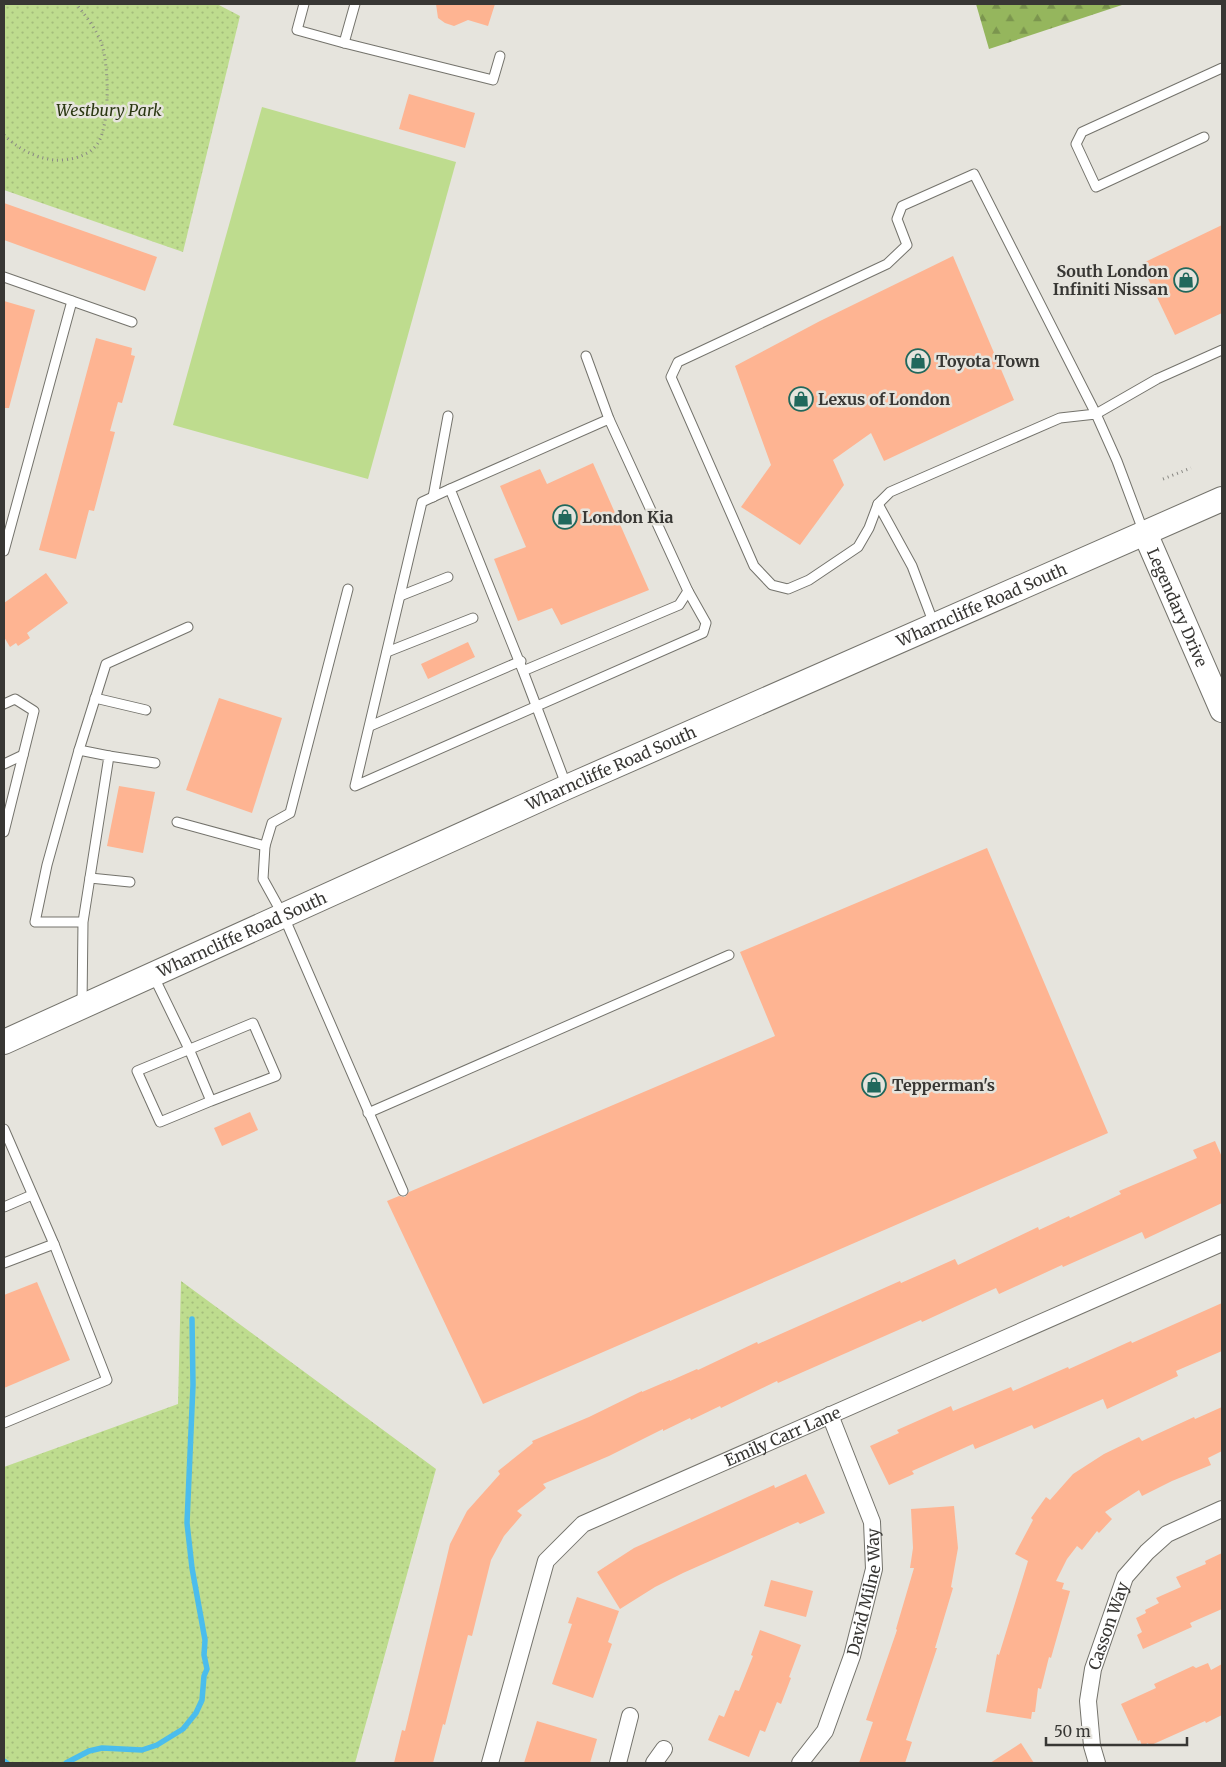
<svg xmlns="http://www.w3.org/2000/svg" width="1226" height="1767" font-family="Merriweather,serif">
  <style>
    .grass { fill: url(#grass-dots) }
    .forest { fill: url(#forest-firs) }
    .pitch { fill: #bedc8e }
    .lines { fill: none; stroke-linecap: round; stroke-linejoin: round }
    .stream { stroke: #4bbded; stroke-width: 5.5 }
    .building { fill: #feb492 }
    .lane-casing { stroke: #74736c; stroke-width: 11 }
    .street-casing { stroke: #74736c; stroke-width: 18 }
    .secondary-casing { stroke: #74736c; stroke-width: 26 }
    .path { stroke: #898883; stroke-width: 3; stroke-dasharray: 1 4; stroke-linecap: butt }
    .lane { stroke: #fff; stroke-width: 9 }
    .street { stroke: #fff; stroke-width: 16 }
    .secondary { stroke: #fff; stroke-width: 24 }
    .labels { text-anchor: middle; stroke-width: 5; stroke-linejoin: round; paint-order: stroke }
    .park-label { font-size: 16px; font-style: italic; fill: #2b3812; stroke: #e6e4dd }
    .poi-label { font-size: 16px; font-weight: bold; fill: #383734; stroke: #e6e4dd; text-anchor: start }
    .street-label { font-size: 16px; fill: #383734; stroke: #e6e4dd }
  </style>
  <defs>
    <pattern id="grass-dots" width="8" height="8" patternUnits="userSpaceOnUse" patternTransform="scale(1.25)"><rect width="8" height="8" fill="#bedc8e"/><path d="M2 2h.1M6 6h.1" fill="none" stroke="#a4bd7b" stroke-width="1.8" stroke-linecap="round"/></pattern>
    <pattern id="forest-firs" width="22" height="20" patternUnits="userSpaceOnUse" patternTransform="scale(1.25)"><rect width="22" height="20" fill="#95b65d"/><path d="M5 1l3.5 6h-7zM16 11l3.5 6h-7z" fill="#7b954e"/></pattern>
  </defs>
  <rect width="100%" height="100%" fill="#e6e4dd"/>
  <!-- grass -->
  <g class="grass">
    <polygon points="4,4 217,4 240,16 183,252 4,190"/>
    <polygon points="181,1281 436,1469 355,1763 4,1763 4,1467 178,1404"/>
  </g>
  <!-- forest -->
  <polygon class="forest" points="976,4 1125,4 989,49"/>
  <!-- pitch -->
  <polygon class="pitch" points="262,107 456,162 368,479 173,425"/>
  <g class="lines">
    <!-- stream -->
    <g class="stream">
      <polyline points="4,1761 7,1763"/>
      <polyline points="66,1763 89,1751 102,1748 142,1750 157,1745 183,1729 196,1713 202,1700 204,1676 207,1669 204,1655 205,1640 192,1568 187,1523 193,1385 192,1319"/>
    </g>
  </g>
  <!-- building -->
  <g class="building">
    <polygon points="436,4 495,4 488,26 468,20 454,26 445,23 438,18"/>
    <polygon points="409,94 475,113 465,148 399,129"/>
    <polygon points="4,203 157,257 145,291 4,240"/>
    <polygon points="1222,225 1222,313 1175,335 1141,264"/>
    <polygon points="953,256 1014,400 884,461 871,433 833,460 844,485 800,545 741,507 771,465 735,366 820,321"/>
    <polygon points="4,301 35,310 9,408 4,408"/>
    <polygon points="96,338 132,348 131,355 135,356 122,403 118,402 110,431 115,432 94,511 89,510 76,559 39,550"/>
    <polygon points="593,463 649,590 561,625 552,608 518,621 494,559 526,547 500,486 540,469 547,484"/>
    <polygon points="46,573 68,603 27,633 30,638 18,646 16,643 10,647 4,637 4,603"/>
    <polygon points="468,642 475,657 428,679 421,664"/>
    <polygon points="219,698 282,718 252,813 186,790"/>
    <polygon points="119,786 155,792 143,853 107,846"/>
    <polygon points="987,848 1108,1133 483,1404 387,1201 399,1196 405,1197 409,1192 775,1036 740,952"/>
    <polygon points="250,1112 258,1130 222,1146 214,1128"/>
    <polygon points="1215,1141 1222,1157 1222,1203 1145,1239 1142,1232 1063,1267 1062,1265 999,1294 996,1288 922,1322 921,1320 778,1383 777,1381 721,1408 720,1406 691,1420 690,1418 663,1431 663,1429 609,1456 543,1484 546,1488 517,1511 522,1515 504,1536 491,1560 472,1636 468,1635 445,1725 443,1724 433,1763 394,1763 402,1730 405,1731 450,1544 467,1511 500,1474 498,1471 533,1443 532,1441 589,1417 642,1391 642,1392 670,1380 670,1381 697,1369 698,1370 757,1342 758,1344 900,1281 901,1283 955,1259 958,1265 1038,1227 1039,1230 1069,1216 1070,1218 1121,1194 1119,1191 1197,1158 1193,1150"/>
    <polygon points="37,1282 70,1360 4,1388 4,1295"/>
    <polygon points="1222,1303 1222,1351 1176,1371 1178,1376 1107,1409 1103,1399 1034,1429 1032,1425 975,1449 973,1444 912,1471 914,1474 889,1485 870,1446 899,1433 897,1430 951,1406 953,1411 1011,1387 1013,1391 1068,1367 1069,1369 1131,1341 1132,1343"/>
    <polygon points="1222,1407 1222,1451 1208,1458 1211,1465 1172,1481 1142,1496 1139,1490 1105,1512 1112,1519 1099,1533 1097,1531 1082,1550 1077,1546 1067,1559 1056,1581 1064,1583 1062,1589 1070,1591 1051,1658 1049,1657 1041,1689 1038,1688 1035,1712 1032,1712 1031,1719 986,1712 997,1654 999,1655 1028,1561 1015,1554 1033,1520 1031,1518 1046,1497 1050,1500 1073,1474 1104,1454 1139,1437 1142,1441 1194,1417 1195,1419"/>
    <polygon points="806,1474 825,1513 800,1524 798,1522 683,1573 655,1587 620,1609 597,1572 634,1548 774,1485 775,1488"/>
    <polygon points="954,1506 958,1548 951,1587 953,1588 935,1648 937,1648 906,1740 912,1742 905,1763 859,1763 873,1722 866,1720 897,1630 896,1629 914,1568 910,1568 913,1548 911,1509"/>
    <polygon points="1222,1553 1222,1609 1190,1623 1192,1627 1143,1649 1137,1635 1142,1632 1136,1618 1146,1613 1145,1610 1159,1603 1156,1598 1181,1587 1176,1577 1206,1564 1205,1561"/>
    <polygon points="771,1580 813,1591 806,1617 764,1606"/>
    <polygon points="577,1597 619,1611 608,1642 612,1644 593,1698 552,1684 572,1624 568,1623"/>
    <polygon points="760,1630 801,1645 789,1677 791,1678 781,1704 777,1702 765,1732 760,1730 749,1757 708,1740 719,1715 724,1717 735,1690 739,1691 753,1656 751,1655"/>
    <polygon points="1208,1663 1211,1670 1222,1664 1222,1715 1206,1723 1205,1721 1149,1746 1148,1743 1142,1746 1140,1740 1138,1741 1121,1704 1156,1688 1154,1684 1193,1666 1196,1668"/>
    <polygon points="537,1721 597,1739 590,1763 524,1763"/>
    <polygon points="1021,1743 1034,1763 990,1763"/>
  </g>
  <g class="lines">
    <!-- lane casing -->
    <g class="lane-casing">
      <g id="lane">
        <polyline points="304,4 297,30 344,43 355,4"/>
        <polyline points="344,43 493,80 500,56"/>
        <polyline points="1204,137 1096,187 1076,144 1082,132 1222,68"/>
        <polyline points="4,277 132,322"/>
        <polyline points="586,356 609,419"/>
        <polyline points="450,489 422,502 355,786 703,633 706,623 688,591"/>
        <polyline points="433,497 448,416"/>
        <polyline points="878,504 912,566 934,624"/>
        <polyline points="1144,533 1117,461 1096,414 1060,418 890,492 878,504 869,528 858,547 809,580 788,589 772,585 754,566 671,377 678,362 887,264 907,245 897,219 902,206 974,174 1096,414 1157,379 1222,350"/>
        <polyline points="4,551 72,301"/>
        <polyline points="348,589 290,813 272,823 265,846 263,879 284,917 403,1191"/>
        <polyline points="400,596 448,577"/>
        <polyline points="387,652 473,618"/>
        <polyline points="523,671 450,489 609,419 688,591 679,605 523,671 567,787"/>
        <polyline points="95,698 146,710"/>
        <polyline points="4,704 15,699 34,711 4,832"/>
        <polyline points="370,726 521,661"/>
        <polyline points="79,750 106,664 188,627"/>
        <polyline points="109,756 155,763"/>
        <polyline points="4,764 23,755"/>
        <polyline points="177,822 265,846"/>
        <polyline points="90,878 130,882"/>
        <polyline points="153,975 189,1049 211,1101 276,1076 253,1023 137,1071 160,1122 211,1101"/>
        <polyline points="82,1005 83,922 109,756 79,750 47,865 35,922 83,922"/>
        <polyline points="368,1113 729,955"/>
        <polyline points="4,1129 54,1244 4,1263"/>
        <polyline points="4,1207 32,1195"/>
        <polyline points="4,1423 107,1380 54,1244"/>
      </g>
    </g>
    <!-- street casing -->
    <g class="street-casing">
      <g id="street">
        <path id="s1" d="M 490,1763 L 546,1561 L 583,1524 L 1222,1243"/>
        <polyline points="618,1763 630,1716"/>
        <polyline points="654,1763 664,1749"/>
        <path id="s2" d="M 800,1763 L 825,1731 L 852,1656 L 874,1569 L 872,1522 L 830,1415"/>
        <path id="s3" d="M 1097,1763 L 1092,1746 L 1088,1701 L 1093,1669 L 1125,1577 L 1147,1552 L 1167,1534 L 1222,1509"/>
      </g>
    </g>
    <!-- secondary casing -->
    <g class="secondary-casing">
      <g id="secondary">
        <path id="s4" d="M 1145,533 L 1222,710"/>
        <path id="s5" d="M 4,1042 L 567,787 L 1222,499"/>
      </g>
    </g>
    <!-- path -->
    <g class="path">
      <path d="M 4,135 C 17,148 35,158 54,160 C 68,161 89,157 98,143 C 110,124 109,67 102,45 C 97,30 86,16 76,4"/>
      <polyline points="1163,479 1191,468"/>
    </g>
    <!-- lane -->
    <use href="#lane" class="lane"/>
    <!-- street -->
    <use href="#street" class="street"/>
    <!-- secondary -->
    <use href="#secondary" class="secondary"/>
  </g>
  <!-- icons -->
  <defs>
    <g id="shop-ring" transform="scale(1.25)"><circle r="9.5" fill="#e6e4dd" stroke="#21685c" stroke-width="1.5"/><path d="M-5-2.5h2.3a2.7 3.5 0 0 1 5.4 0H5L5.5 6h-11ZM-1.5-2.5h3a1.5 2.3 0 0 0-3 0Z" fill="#21685c"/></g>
  </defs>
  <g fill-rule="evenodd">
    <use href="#shop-ring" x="1186" y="280"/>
    <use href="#shop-ring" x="918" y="361"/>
    <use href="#shop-ring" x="801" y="399"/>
    <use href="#shop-ring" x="565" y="517"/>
    <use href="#shop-ring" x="874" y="1085"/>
  </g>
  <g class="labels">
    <!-- park labels -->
    <g class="park-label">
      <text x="109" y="116">Westbury Park</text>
    </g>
    <!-- poi labels -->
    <g class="poi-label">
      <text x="1168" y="277" text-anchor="end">South London<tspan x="1168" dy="18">Infiniti Nissan</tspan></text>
      <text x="936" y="367">Toyota Town</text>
      <text x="818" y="405">Lexus of London</text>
      <text x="582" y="523">London Kia</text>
      <text x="892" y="1091">Tepperman's</text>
    </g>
    <!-- street labels -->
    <g class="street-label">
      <text dy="6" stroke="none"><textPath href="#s5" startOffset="1071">Wharncliffe Road South</textPath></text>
      <text dy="6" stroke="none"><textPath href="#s4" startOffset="81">Legendary Drive</textPath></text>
      <text dy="6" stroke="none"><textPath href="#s5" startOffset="666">Wharncliffe Road South</textPath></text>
      <text dy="6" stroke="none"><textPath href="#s5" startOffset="261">Wharncliffe Road South</textPath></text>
      <text dy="6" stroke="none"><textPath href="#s1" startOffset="480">Emily Carr Lane</textPath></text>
      <text dy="6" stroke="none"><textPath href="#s2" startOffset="186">David Milne Way</textPath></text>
      <text dy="6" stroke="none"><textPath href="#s3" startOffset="141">Casson Way</textPath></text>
    </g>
  </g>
  <!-- border -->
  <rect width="1226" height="1767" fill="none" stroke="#383734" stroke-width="10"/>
  <!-- scale -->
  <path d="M1046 1737v8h141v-8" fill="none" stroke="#383734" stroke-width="2.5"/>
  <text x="1054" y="1737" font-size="15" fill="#383734" stroke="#e6e4dd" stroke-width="4" paint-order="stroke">50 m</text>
</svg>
